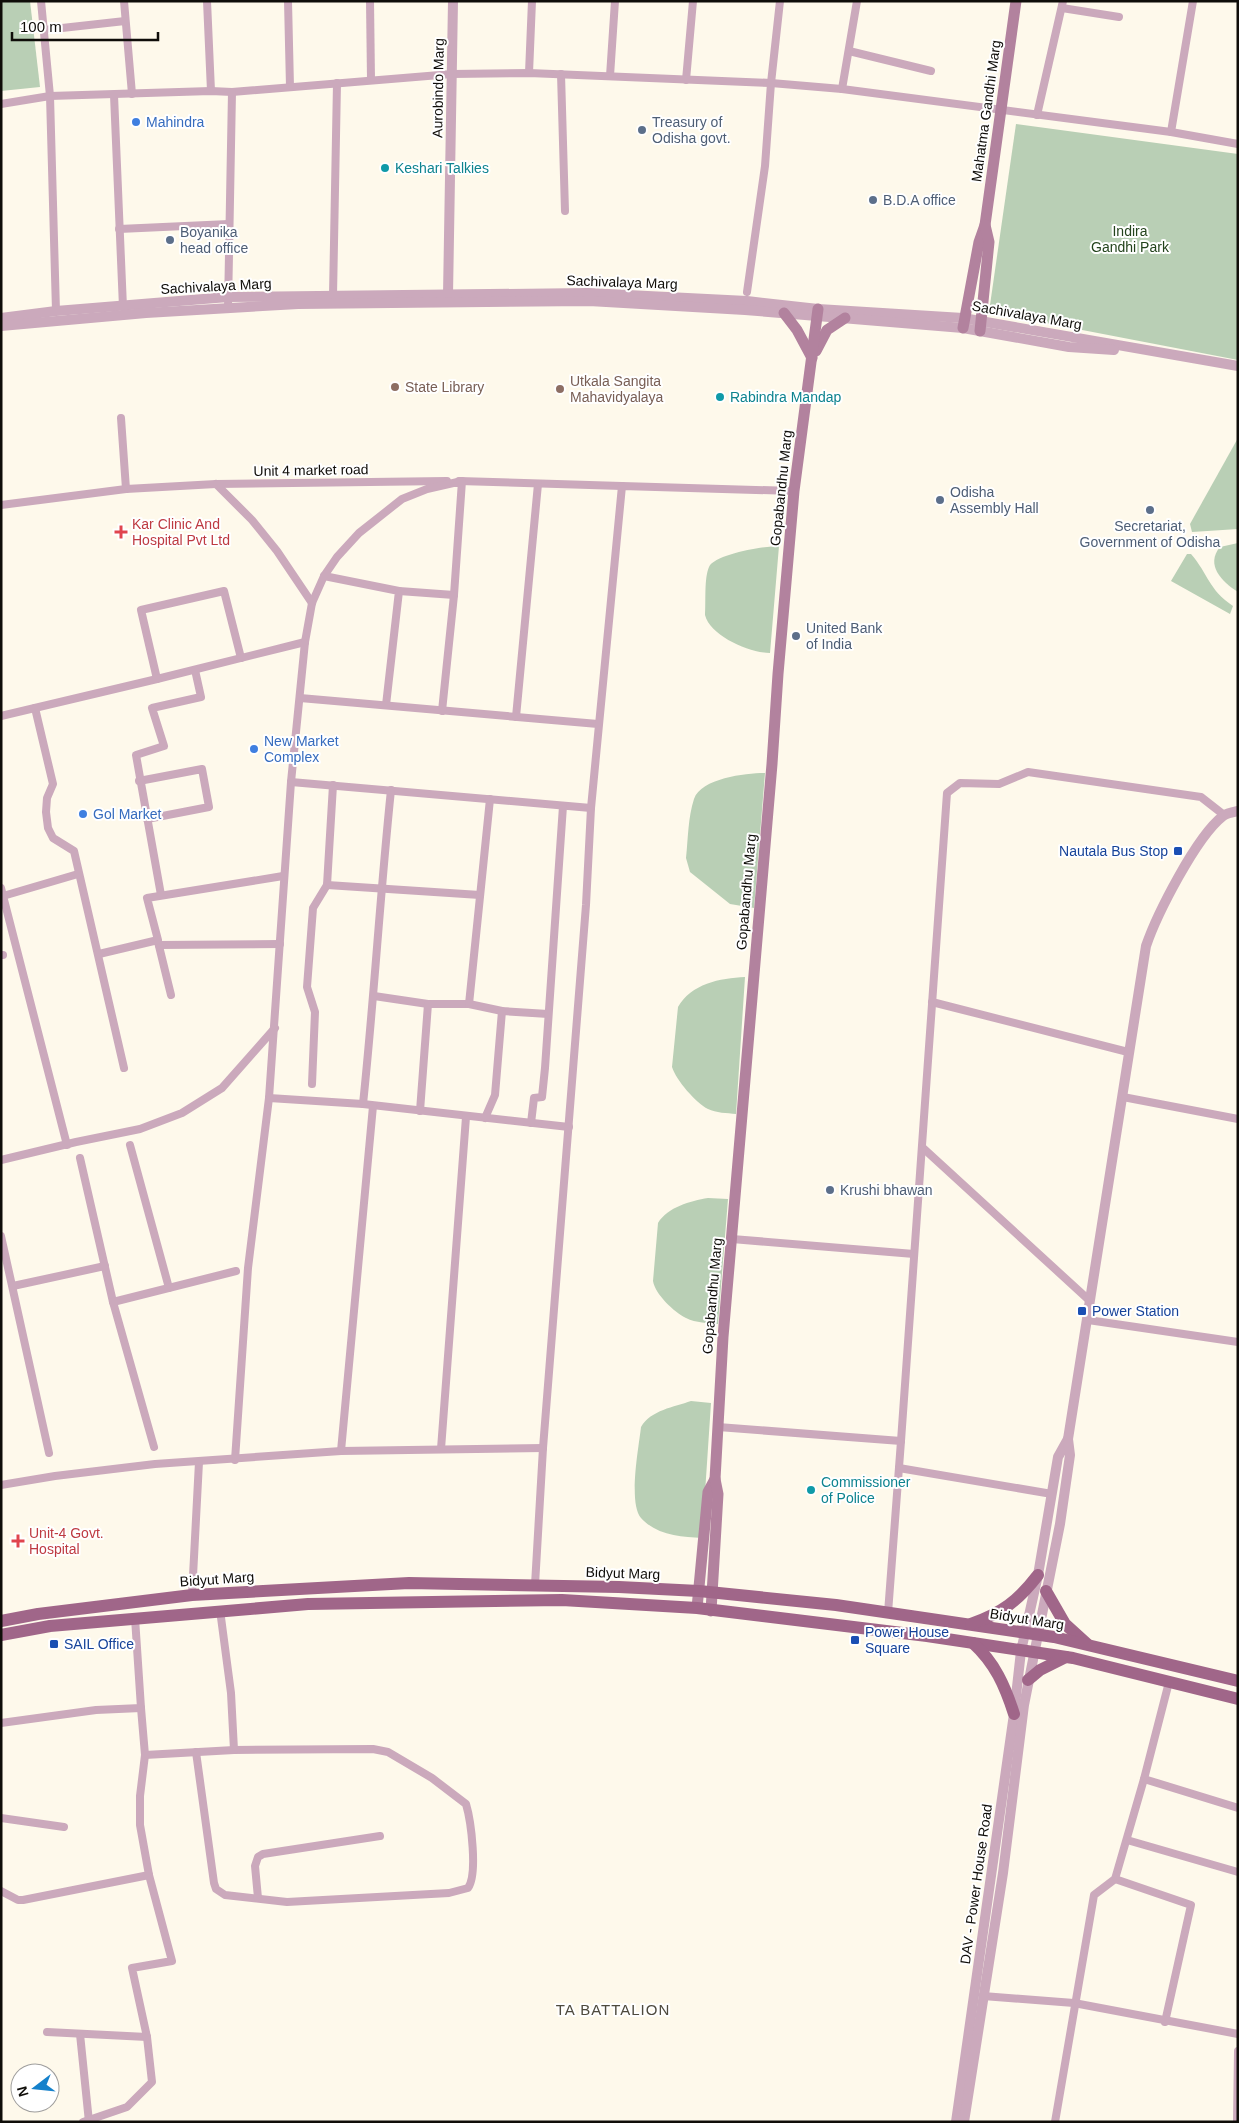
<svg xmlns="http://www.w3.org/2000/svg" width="1239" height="2123" font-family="Helvetica,sans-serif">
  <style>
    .green { fill: #b9cfb5 }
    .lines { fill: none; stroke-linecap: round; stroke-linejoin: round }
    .minor { stroke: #cba9bc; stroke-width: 8 }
    .tertiary { stroke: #cba9bc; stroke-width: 10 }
    .secondary { stroke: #b2829e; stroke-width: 11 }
    .primary { stroke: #a06689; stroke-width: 12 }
    .shop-dot { fill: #3f7fe0; stroke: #fff; stroke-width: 2 }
    .service-dot { fill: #5c6f8a; stroke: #fff; stroke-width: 2 }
    .culture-dot { fill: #0f9aa8; stroke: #fff; stroke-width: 2 }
    .education-dot { fill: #8d6e63; stroke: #fff; stroke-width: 2 }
    .health-dot { fill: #e0444e; stroke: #fff; stroke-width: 2 }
    .transit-dot { fill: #1a4fb4; stroke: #fff; stroke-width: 2 }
    .labels { text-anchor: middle; stroke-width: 4; stroke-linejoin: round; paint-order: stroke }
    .street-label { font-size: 14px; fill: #0f0d09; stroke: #fff }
    .shop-label { font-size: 14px; fill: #366cbe; stroke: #fff; text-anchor: start }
    .service-label { font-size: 14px; fill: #4e5e75; stroke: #fff; text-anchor: start }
    .culture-label { font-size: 14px; fill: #0d838f; stroke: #fff; text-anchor: start }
    .park-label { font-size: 14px; fill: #23431c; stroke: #fff }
    .education-label { font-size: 14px; fill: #785e54; stroke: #fff; text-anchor: start }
    .health-label { font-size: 14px; fill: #be3a42; stroke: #fff; text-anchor: start }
    .transit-label { font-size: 14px; fill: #164399; stroke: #fff; text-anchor: start }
    .neighbourhood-label { font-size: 15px; letter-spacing: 1px; fill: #4e4a3e; stroke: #fff }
  </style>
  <rect width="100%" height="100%" fill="#fef9eb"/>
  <!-- green -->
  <g class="green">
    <polygon points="1,1 30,1 40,87 1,91"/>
    <polygon points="1016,124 1238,154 1238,360 989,312"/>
    <polygon points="1238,438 1238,529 1192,532 1190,524"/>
    <path d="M 1238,543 L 1238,592 C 1222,582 1205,565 1220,547 Z"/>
    <path d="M 779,546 L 770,653 C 750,653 710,636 705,615 C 706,602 704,578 709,567 C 715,554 765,546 779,546 Z"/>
    <path d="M 1187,554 L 1191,554 C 1209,575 1208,589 1233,606 L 1230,614 L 1171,581 Z"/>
    <path d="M 765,773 L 754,908 L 730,904 L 690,872 L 686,858 C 688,839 688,817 694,799 C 701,778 747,773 765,773 Z"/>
    <path d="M 745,977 L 736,1114 C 727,1113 716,1113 708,1109 C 696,1103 676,1080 672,1067 L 678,1007 C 691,984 720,978 745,977 Z"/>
    <path d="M 708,1198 L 728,1199 L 718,1324 C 708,1323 696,1323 686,1318 C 674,1312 655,1294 653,1281 L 658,1223 C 668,1207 690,1201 708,1198 Z"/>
    <path d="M 691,1401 L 711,1403 L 702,1538 C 681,1537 656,1535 641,1518 C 628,1503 639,1446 641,1427 C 651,1410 674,1407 691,1401 Z"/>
  </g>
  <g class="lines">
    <!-- minor -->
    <g class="minor">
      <polyline points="41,1 50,96 56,311"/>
      <polyline points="124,1 132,94"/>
      <polyline points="207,1 211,91"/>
      <polyline points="288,1 290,87"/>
      <polyline points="370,1 371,80"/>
      <polyline points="1062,8 1119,17"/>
      <polyline points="44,30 125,21"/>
      <polyline points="849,51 931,71"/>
      <polyline points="529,73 532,1"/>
      <polyline points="561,74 565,211"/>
      <polyline points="610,76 615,1"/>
      <polyline points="686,80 693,1"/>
      <polyline points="842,89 857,1"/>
      <polyline points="114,95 123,307"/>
      <polyline points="1,104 50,96 211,91 232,92 452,74 529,73 771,83 842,89 1171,132 1238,144"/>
      <polyline points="1037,115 1063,1"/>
      <polyline points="1171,132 1193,1"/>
      <polyline points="119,229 229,224"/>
      <polyline points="747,292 765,166 771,83 780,1"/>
      <polyline points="333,296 337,83"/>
      <polyline points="228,308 232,92"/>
      <polyline points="121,418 126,489"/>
      <polyline points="459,481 622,486"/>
      <polyline points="216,484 252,520 277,551 312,603"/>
      <polyline points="1,505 126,489 216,484 447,481"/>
      <polyline points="324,576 399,591 386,705"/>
      <polyline points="399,591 454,595"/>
      <polyline points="157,679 141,610 224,591 241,658"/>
      <polyline points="300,698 598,724"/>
      <polyline points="35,708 53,784 47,798 46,812 48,828 53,838 74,851 124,1068"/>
      <polyline points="1,716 157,679 305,642"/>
      <polyline points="516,717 538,484"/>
      <polyline points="139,781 202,769 209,807 147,819"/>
      <polyline points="291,782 591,808"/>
      <polyline points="327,885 480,895"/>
      <polyline points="1,888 67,1145"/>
      <polyline points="161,895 136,755 164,746 152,708 201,697 195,670"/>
      <polyline points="3,896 78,874"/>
      <polyline points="158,942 171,995"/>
      <polyline points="159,945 280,944"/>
      <polyline points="99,954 158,940 147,898 283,876"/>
      <polyline points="1,955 3,955"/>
      <polyline points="374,996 428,1004 469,1004 502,1011 548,1014"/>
      <polyline points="932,1002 1128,1052"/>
      <polyline points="469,1004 490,799"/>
      <polyline points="312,1084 315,1012 307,987 313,908 327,885 333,785"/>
      <polyline points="1123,1097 1238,1119"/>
      <polyline points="269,1098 363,1104 569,1127"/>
      <path d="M 363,1104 C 374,1000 380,895 391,790"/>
      <polyline points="420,1111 428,1004"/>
      <polyline points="485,1118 495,1095 502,1011"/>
      <polyline points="531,1123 534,1098 542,1097 545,1068 563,806"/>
      <polyline points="130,1145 169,1288"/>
      <polyline points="923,1148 1090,1301"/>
      <polyline points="80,1158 113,1302 154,1447"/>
      <polyline points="1,1160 76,1142 140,1129 182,1113 222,1088 275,1028"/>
      <polyline points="1,1236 49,1453"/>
      <polyline points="732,1239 914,1254"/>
      <polyline points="13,1286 105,1266"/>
      <polyline points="113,1302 236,1271"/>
      <polyline points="1088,1320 1238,1342"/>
      <polyline points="718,1427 901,1441 888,1613"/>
      <polyline points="901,1441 947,793 960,783 999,784 1028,772 1201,797 1224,815"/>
      <polyline points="441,1449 466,1117"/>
      <polyline points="341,1451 373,1106"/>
      <polyline points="235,1460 248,1268 269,1098 291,782 305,642 312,603 324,576 337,557 359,533 402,499 427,489 462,481 454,595 442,711"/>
      <polyline points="899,1468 1052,1494"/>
      <polyline points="1,1485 55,1476 155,1464 341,1451 543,1448"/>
      <polyline points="535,1585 543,1448 586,905 591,808 622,486 794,491"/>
      <polyline points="192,1595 199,1462"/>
      <polyline points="1,1723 96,1710 141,1708 135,1618"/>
      <path d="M 196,1752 L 214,1883 L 216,1889 L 225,1895 L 287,1902 L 449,1893 L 468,1888 C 478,1874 471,1821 466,1804 L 432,1778 L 388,1752 L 373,1749 L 234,1750"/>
      <polyline points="145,1755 234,1750 231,1693 220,1610"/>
      <polyline points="1144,1779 1238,1808"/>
      <polyline points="1,1818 64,1827"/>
      <polyline points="1127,1840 1238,1872"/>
      <polyline points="1115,1879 1191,1905 1165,2022"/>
      <polyline points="1,1891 18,1900 23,1900 149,1875"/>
      <polyline points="258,1898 255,1866 258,1857 263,1854 380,1836"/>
      <polyline points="983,1996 1074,2003 1238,2034"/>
      <polyline points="47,2032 147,2037"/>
      <polyline points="80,2034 89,2122"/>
      <polyline points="83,2122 127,2107 152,2082 147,2037 132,1968 172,1961 149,1875 140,1825 140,1796 145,1755 141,1708"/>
      <polyline points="1055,2122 1094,1895 1115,1879 1144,1779 1169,1682"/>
      <polyline points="1237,2122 1238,2051"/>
    </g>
    <!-- tertiary -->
    <g class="tertiary">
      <polyline points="448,295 453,1"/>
      <polyline points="1,318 56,311 228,297 588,293 747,301 818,309 963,318 1238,366"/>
      <polyline points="1,326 146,313 298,304 589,301 745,310 963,328 1069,347 1114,350"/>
      <polyline points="956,2122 1014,1714 1021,1651 1038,1575 1058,1457 1068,1439"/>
      <path d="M 964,2122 L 1003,1873 L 1024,1705 L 1060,1524 L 1070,1455 L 1068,1439 L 1146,946 C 1157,914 1196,837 1223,816 C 1227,813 1233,812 1238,811"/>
    </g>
    <!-- secondary -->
    <g class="secondary">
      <polyline points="784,313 797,330 812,358"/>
      <polyline points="963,328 979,242 985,225 1016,1"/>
      <polyline points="980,331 989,242 985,225"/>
      <polyline points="816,351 827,330 845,318"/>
      <polyline points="697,1608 708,1492 715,1479"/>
      <polyline points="711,1611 718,1494 715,1479 723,1337 772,764 778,674 794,491 818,309"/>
    </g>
    <!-- primary -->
    <g class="primary">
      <polyline points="1046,1591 1065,1624 1087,1644"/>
      <polyline points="1,1621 38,1614 192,1595 409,1583 619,1587 699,1591 836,1605 1054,1637 1238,1681"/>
      <path d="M 971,1624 C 1002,1613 1018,1601 1038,1575"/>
      <polyline points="1,1635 50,1626 308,1604 562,1600 697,1608 927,1636 1073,1658 1238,1699"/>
      <path d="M 973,1643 C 995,1663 1005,1686 1014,1714"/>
      <polyline points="1028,1680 1040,1670 1066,1657"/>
    </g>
  </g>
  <!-- markers -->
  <g class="shop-dot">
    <circle cx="136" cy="122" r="5"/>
    <circle cx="254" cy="749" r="5"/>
    <circle cx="83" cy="814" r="5"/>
  </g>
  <g class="service-dot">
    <circle cx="642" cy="130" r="5"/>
    <circle cx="873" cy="200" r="5"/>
    <circle cx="170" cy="240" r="5"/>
    <circle cx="940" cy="500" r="5"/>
    <circle cx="1150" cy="510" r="5"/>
    <circle cx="796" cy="636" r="5"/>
    <circle cx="830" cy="1190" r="5"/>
  </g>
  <g class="culture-dot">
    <circle cx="385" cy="168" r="5"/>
    <circle cx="720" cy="397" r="5"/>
    <circle cx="811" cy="1490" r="5"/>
  </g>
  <g class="education-dot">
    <circle cx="395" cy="387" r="5"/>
    <circle cx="560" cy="389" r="5"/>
  </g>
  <g class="health-dot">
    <path d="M118.5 524.5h5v5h5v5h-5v5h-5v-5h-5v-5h5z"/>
    <path d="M15.5 1533.5h5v5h5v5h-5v5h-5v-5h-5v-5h5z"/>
  </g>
  <g class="transit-dot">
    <rect x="1173" y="846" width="10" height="10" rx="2.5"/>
    <rect x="1077" y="1306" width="10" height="10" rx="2.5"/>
    <rect x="850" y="1635" width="10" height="10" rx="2.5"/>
    <rect x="49" y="1639" width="10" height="10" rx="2.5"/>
  </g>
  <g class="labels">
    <!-- street labels -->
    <g class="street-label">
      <text transform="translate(438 88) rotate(-89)" y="5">Aurobindo Marg</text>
      <text transform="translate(986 111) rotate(-82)" y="5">Mahatma Gandhi Marg</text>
      <text transform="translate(622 282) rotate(2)" y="5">Sachivalaya Marg</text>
      <text transform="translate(216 286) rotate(-3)" y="5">Sachivalaya Marg</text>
      <text transform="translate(1027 315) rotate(10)" y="5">Sachivalaya Marg</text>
      <text transform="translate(311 470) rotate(-1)" y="5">Unit 4 market road</text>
      <text transform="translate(781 488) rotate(-84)" y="5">Gopabandhu Marg</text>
      <text transform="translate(746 892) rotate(-85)" y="5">Gopabandhu Marg</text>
      <text transform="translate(712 1296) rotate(-85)" y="5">Gopabandhu Marg</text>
      <text transform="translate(623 1573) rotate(2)" y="5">Bidyut Marg</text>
      <text transform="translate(217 1579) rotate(-4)" y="5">Bidyut Marg</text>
      <text transform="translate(1027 1619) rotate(9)" y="5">Bidyut Marg</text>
      <text transform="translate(976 1884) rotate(-82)" y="5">DAV - Power House Road</text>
    </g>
    <!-- shop labels -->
    <g class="shop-label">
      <text x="146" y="127">Mahindra</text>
      <text x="264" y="746">New Market<tspan x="264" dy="16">Complex</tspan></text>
      <text x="93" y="819">Gol Market</text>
    </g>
    <!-- service labels -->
    <g class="service-label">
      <text x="652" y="127">Treasury of<tspan x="652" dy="16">Odisha govt.</tspan></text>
      <text x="883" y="205">B.D.A office</text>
      <text x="180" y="237">Boyanika<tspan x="180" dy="16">head office</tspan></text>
      <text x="950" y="497">Odisha<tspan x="950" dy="16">Assembly Hall</tspan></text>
      <text x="1150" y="531" text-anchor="middle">Secretariat,<tspan x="1150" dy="16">Government of Odisha</tspan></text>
      <text x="806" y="633">United Bank<tspan x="806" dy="16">of India</tspan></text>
      <text x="840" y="1195">Krushi bhawan</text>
    </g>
    <!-- culture labels -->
    <g class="culture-label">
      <text x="395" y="173">Keshari Talkies</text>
      <text x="730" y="402">Rabindra Mandap</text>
      <text x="821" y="1487">Commissioner<tspan x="821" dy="16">of Police</tspan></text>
    </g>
    <!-- park labels -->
    <g class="park-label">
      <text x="1130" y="236">Indira<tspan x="1130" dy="16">Gandhi Park</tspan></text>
    </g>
    <!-- education labels -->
    <g class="education-label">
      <text x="570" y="386">Utkala Sangita<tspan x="570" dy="16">Mahavidyalaya</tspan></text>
      <text x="405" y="392">State Library</text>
    </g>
    <!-- health labels -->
    <g class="health-label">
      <text x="132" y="529">Kar Clinic And<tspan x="132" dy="16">Hospital Pvt Ltd</tspan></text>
      <text x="29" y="1538">Unit-4 Govt.<tspan x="29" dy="16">Hospital</tspan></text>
    </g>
    <!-- transit labels -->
    <g class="transit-label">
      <text x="1168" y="856" text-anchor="end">Nautala Bus Stop</text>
      <text x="1092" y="1316">Power Station</text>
      <text x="865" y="1637">Power House<tspan x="865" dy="16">Square</tspan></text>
      <text x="64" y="1649">SAIL Office</text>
    </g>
    <!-- neighbourhood labels -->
    <g class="neighbourhood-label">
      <text x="613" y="2015">TA BATTALION</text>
    </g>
  </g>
  <!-- border -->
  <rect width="1239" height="2123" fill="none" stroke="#0f0d09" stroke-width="5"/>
  <!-- north arrow -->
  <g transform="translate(35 2088) rotate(254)"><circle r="24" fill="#ffffff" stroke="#9f9e9d"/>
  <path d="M0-4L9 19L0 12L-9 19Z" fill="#1581cb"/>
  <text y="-8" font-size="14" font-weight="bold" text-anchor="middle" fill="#0f0d09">N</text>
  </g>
  <!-- scale -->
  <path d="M12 32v8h146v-8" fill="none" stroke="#0f0d09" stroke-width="2.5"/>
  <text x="20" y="32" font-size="15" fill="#0f0d09" stroke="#ffffff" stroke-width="4" paint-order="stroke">100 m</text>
</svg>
